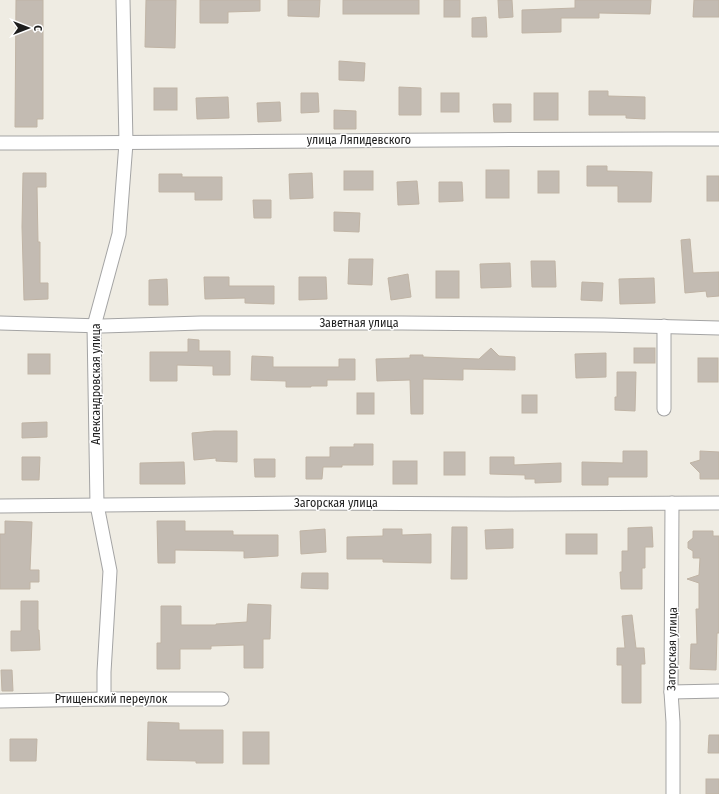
<svg xmlns="http://www.w3.org/2000/svg" width="719" height="794" font-family="'Fira Sans Condensed',sans-serif">
  <style>
    .building { fill: #c3bbb2; stroke: #c0b4a5 }
    .lines { fill: none; stroke-linecap: round; stroke-linejoin: round }
    .minor-casing { stroke: #a4a4a4; stroke-width: 15 }
    .minor { stroke: #fff; stroke-width: 13 }
    .labels { text-anchor: middle; stroke-width: 3; stroke-linejoin: round; paint-order: stroke }
    .street-label { font-size: 12px; fill: #1d1d1d; stroke: #fff }
  </style>
  <rect width="100%" height="100%" fill="#efece3"/>
  <!-- building -->
  <g class="building">
    <polygon points="16,0 43,0 43,119 37,119 37,127 15,127"/>
    <polygon points="146,0 176,0 175,48 145,47"/>
    <polygon points="200,0 260,0 260,11 228,12 228,23 200,23"/>
    <polygon points="288,0 320,0 319,17 288,16"/>
    <rect x="343" y="0" width="76" height="14"/>
    <rect x="444" y="0" width="16" height="17"/>
    <polygon points="498,0 512,0 513,17 499,18"/>
    <polygon points="575,0 651,0 650,14 599,13 599,18 561,18 561,32 522,33 522,10 575,8"/>
    <polygon points="694,0 719,0 719,17 693,17"/>
    <polygon points="486,17 487,37 472,37 472,18"/>
    <polygon points="339,61 365,63 364,81 339,80"/>
    <polygon points="399,87 421,88 421,115 399,115"/>
    <rect x="154" y="88" width="23" height="22"/>
    <polygon points="589,91 608,91 608,96 645,97 645,119 626,118 626,115 589,115"/>
    <polygon points="301,93 318,93 319,112 301,113"/>
    <rect x="441" y="93" width="18" height="19"/>
    <rect x="534" y="93" width="24" height="27"/>
    <polygon points="228,97 229,118 197,119 196,98"/>
    <polygon points="280,102 281,121 258,122 257,103"/>
    <polygon points="493,104 511,104 511,122 494,122"/>
    <polygon points="334,110 356,111 356,129 334,129"/>
    <polygon points="587,166 607,166 607,171 652,172 651,202 618,202 618,186 587,186"/>
    <rect x="486" y="170" width="23" height="28"/>
    <rect x="344" y="171" width="29" height="19"/>
    <rect x="538" y="171" width="21" height="22"/>
    <polygon points="23,173 46,173 46,187 37,187 38,242 40,242 40,283 48,283 48,299 24,300 22,227"/>
    <polygon points="312,173 313,198 290,199 289,174"/>
    <polygon points="159,174 182,174 182,177 222,177 222,200 195,200 195,192 159,192"/>
    <rect x="707" y="176" width="12" height="25"/>
    <polygon points="417,181 419,204 398,205 397,182"/>
    <polygon points="439,182 462,182 463,201 439,202"/>
    <polygon points="253,200 271,200 271,218 254,218"/>
    <polygon points="334,212 360,213 359,232 334,231"/>
    <polygon points="690,239 693,273 719,272 719,296 707,297 706,291 685,293 681,240"/>
    <polygon points="349,259 373,259 372,285 348,284"/>
    <polygon points="531,261 555,261 556,287 532,287"/>
    <polygon points="510,263 511,287 481,288 480,264"/>
    <rect x="436" y="271" width="23" height="27"/>
    <polygon points="408,274 411,297 391,300 388,278"/>
    <polygon points="204,277 229,277 229,286 274,286 274,304 245,303 245,298 205,299"/>
    <polygon points="299,277 326,277 327,299 299,300"/>
    <polygon points="654,278 655,303 620,304 619,279"/>
    <polygon points="167,279 168,305 149,305 149,280"/>
    <polygon points="582,282 603,283 602,301 581,300"/>
    <polygon points="188,339 199,340 199,351 230,351 230,375 213,375 213,366 177,365 177,381 150,381 150,352 188,352"/>
    <polygon points="491,348 499,356 515,357 515,370 463,369 463,380 423,379 423,414 411,414 410,380 377,381 376,359 410,358 410,355 423,355 423,357 479,359"/>
    <rect x="634" y="348" width="21" height="15"/>
    <polygon points="606,353 606,377 576,378 575,354"/>
    <rect x="28" y="354" width="22" height="20"/>
    <polygon points="252,356 273,357 273,367 339,367 339,359 355,359 355,380 327,380 327,386 311,386 311,387 286,387 286,381 251,380"/>
    <rect x="698" y="358" width="20" height="24"/>
    <polygon points="617,372 636,372 635,411 615,410 615,397 617,397"/>
    <rect x="357" y="393" width="17" height="21"/>
    <rect x="522" y="395" width="15" height="18"/>
    <polygon points="47,422 47,437 22,438 22,423"/>
    <polygon points="214,431 237,431 237,462 216,461 216,458 194,460 192,433"/>
    <polygon points="354,444 373,444 373,465 342,465 342,467 323,467 322,479 306,479 306,457 330,457 330,447 354,447"/>
    <polygon points="623,451 647,451 647,477 608,477 608,485 582,485 582,462 623,463"/>
    <polygon points="700,451 719,452 719,479 700,479 700,473 690,463 700,460"/>
    <rect x="444" y="452" width="21" height="23"/>
    <polygon points="22,457 40,457 39,480 22,480"/>
    <polygon points="490,457 514,457 514,465 561,463 561,482 535,483 535,479 525,479 525,475 490,474"/>
    <polygon points="254,459 275,459 275,477 255,477"/>
    <rect x="393" y="461" width="24" height="23"/>
    <polygon points="184,462 185,484 140,484 140,463"/>
    <polygon points="5,521 32,522 30,570 39,570 39,582 30,582 30,589 0,589 0,534 5,534"/>
    <polygon points="157,521 185,521 185,531 233,531 233,535 278,535 278,556 244,558 244,551 175,550 175,563 158,563"/>
    <polygon points="452,527 467,527 467,579 451,579"/>
    <polygon points="652,527 653,547 645,547 645,568 642,568 642,589 621,589 620,572 622,572 622,551 628,551 628,528"/>
    <polygon points="325,529 326,552 301,554 300,531"/>
    <polygon points="383,529 402,529 402,535 431,534 431,563 383,562 383,559 347,559 347,537 383,536"/>
    <polygon points="513,529 513,548 486,549 485,530"/>
    <polygon points="693,531 713,531 713,536 719,536 719,633 717,633 716,670 690,669 691,644 697,644 696,609 699,609 699,583 687,579 699,575 700,558 693,558 693,551 688,548 688,542 693,538"/>
    <rect x="566" y="534" width="31" height="20"/>
    <polygon points="302,573 328,573 328,589 301,588"/>
    <polygon points="21,601 38,601 38,630 39,630 40,650 11,651 11,631 21,631"/>
    <polygon points="248,604 271,605 270,639 263,639 263,668 244,668 244,645 211,646 211,649 180,649 180,669 157,669 157,643 161,643 161,606 181,606 181,625 216,625 216,624 247,622"/>
    <polygon points="632,615 636,648 644,648 645,664 641,664 641,703 622,703 622,665 617,665 617,648 625,648 622,616"/>
    <polygon points="1,670 12,670 13,691 2,691"/>
    <polygon points="148,722 179,723 179,730 223,730 223,763 196,763 196,761 147,760"/>
    <rect x="243" y="732" width="26" height="32"/>
    <polygon points="709,735 719,735 719,753 708,753"/>
    <polygon points="10,739 37,739 36,761 10,761"/>
    <rect x="706" y="779" width="13" height="15"/>
  </g>
  <g class="lines">
    <!-- minor casing -->
    <g class="minor-casing">
      <g id="minor">
        <path d="M 0,143 C 240,143 479,138 719,139"/>
        <polyline points="0,323 102,326 201,323 402,323 604,325 719,328"/>
        <polyline points="664,326 664,409"/>
        <polyline points="672,503 671,692 673,722 673,794"/>
        <polyline points="0,506 303,503 508,504 719,503"/>
        <polyline points="671,692 719,691"/>
        <polyline points="104,699 104,672 110,571 97,505 94,326 119,234 126,143 123,0"/>
        <polyline points="0,701 104,699 222,699"/>
      </g>
    </g>
    <!-- minor -->
    <use href="#minor" class="minor"/>
  </g>
  <g class="labels">
    <!-- street labels -->
    <g class="street-label">
      <text x="359" y="144">улица Ляпидевского</text>
      <text x="359" y="327">Заветная улица</text>
      <text transform="translate(96 384) rotate(-90)" y="4">Александровская улица</text>
      <text x="336" y="507">Загорская улица</text>
      <text transform="translate(672 649) rotate(-89)" y="4">Загорская улица</text>
      <text x="111" y="703">Ртищенский переулок</text>
    </g>
  </g>
  <!-- north arrow -->
  <g transform="translate(28 28) rotate(90)" stroke="#ffffff" stroke-width="3" paint-order="stroke">
  <path d="M0-3L7 15L0 10L-7 15Z" fill="#1d1d1d"/>
  <text y="-6" font-size="11" font-weight="bold" text-anchor="middle" fill="#1d1d1d">С</text>
  </g>
</svg>
